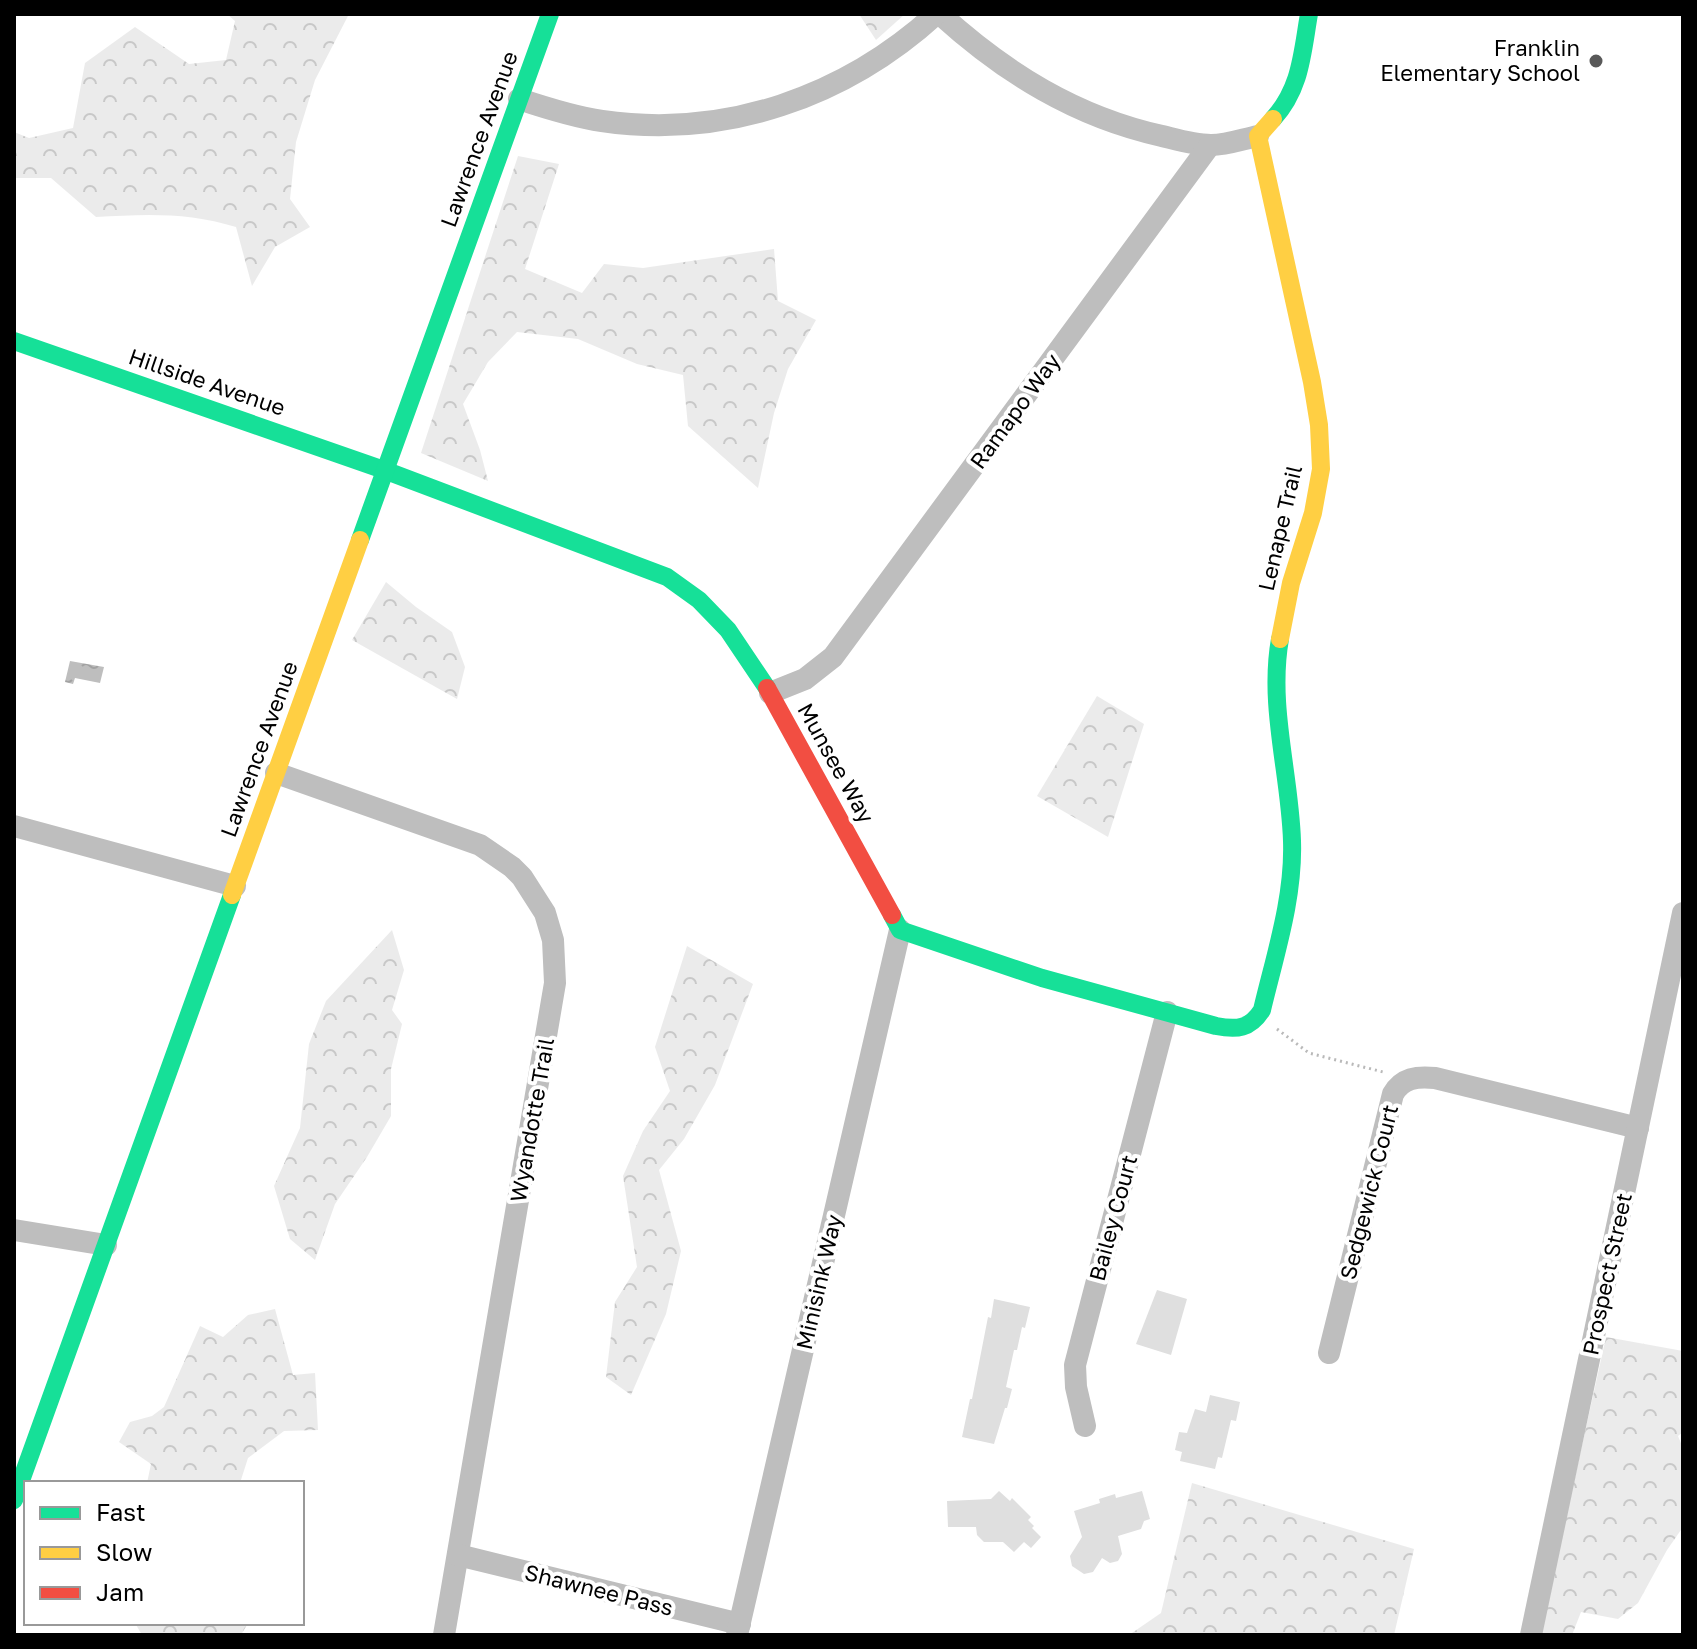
<svg xmlns="http://www.w3.org/2000/svg" width="1697" height="1649" font-family="'Golos Text',sans-serif">
  <style>
    .forest { fill: url(#forest-crowns) }
    .water { fill: url(#water-ripples) }
    .building { fill: #dfdfdf }
    .lines { fill: none; stroke-linecap: round; stroke-linejoin: round }
    .path { stroke: #b9b9b9; stroke-width: 3; stroke-dasharray: 2 4; stroke-linecap: butt }
    .street { stroke: #bebebe; stroke-width: 22 }
    .fast { stroke: #16e098; stroke-width: 18 }
    .slow { stroke: #ffcf43; stroke-width: 18 }
    .jam { stroke: #f24e42; stroke-width: 18 }
    .poi-dot { fill: #595959; stroke: #fff; stroke-width: 3 }
    .labels { text-anchor: middle; stroke-width: 8; stroke-linejoin: round; paint-order: stroke }
    .poi-label { font-size: 22px; fill: #000; stroke: #fff; text-anchor: end }
    .street-label { font-size: 22px; fill: #000; stroke: #fff }
  </style>
  <defs>
    <pattern id="forest-crowns" width="20" height="18" patternUnits="userSpaceOnUse" patternTransform="scale(2)"><rect width="20" height="18" fill="#ebebeb"/><path d="M2 6a3 3 0 1 1 6 0M12 15a3 3 0 1 1 6 0" fill="none" stroke="#c8c8c8"/></pattern>
    <pattern id="water-ripples" width="26" height="14" patternUnits="userSpaceOnUse" patternTransform="scale(2)"><rect width="26" height="14" fill="#bebebe"/><path d="M2 4q2-2 4 0t4 0M15 11q2-2 4 0t4 0" fill="none" stroke="#a2a2a2"/></pattern>
  </defs>
  <rect width="100%" height="100%" fill="#fff"/>
  <!-- forest -->
  <g class="forest">
    <path d="M 227,14 L 349,14 L 315,80 L 296,142 L 290,199 L 310,227 L 275,247 L 252,286 L 236,227 C 189,212 144,214 96,217 L 51,178 L 14,178 L 14,132 L 29,138 L 73,128 L 85,63 L 135,27 L 189,64 L 226,60 L 235,21 Z"/>
    <polygon points="859,14 905,14 876,40"/>
    <polygon points="518,156 559,164 525,269 582,293 604,264 643,268 774,249 778,301 816,320 788,369 774,413 758,488 688,426 683,375 637,364 578,339 517,332 488,362 463,404 480,450 488,481 421,453"/>
    <polygon points="386,582 416,607 452,632 465,667 457,699 352,640"/>
    <polygon points="1097,696 1144,724 1108,837 1037,796"/>
    <polygon points="392,930 404,970 392,1010 402,1024 391,1069 391,1116 367,1157 335,1204 315,1260 290,1239 274,1186 300,1128 309,1044 326,1001"/>
    <polygon points="687,946 753,984 715,1085 684,1139 659,1170 681,1251 666,1314 631,1395 606,1377 615,1302 637,1267 623,1176 643,1131 670,1091 655,1047"/>
    <polygon points="275,1309 293,1375 315,1373 318,1430 284,1431 248,1458 240,1483 147,1483 151,1464 119,1442 130,1422 152,1416 164,1407 200,1326 223,1337 248,1315"/>
    <polygon points="1606,1337 1683,1351 1683,1432 1678,1436 1683,1448 1683,1527 1667,1550 1638,1603 1618,1619 1581,1612 1572,1635 1540,1635"/>
    <polygon points="1192,1483 1414,1549 1394,1635 1129,1635 1161,1613"/>
    <polygon points="135,1623 248,1623 241,1635 142,1635"/>
  </g>
  <!-- water -->
  <polygon class="water" points="70,661 104,667 100,683 75,678 73,684 65,682"/>
  <!-- building -->
  <g class="building">
    <polygon points="1157,1290 1187,1299 1171,1355 1136,1344"/>
    <polygon points="994,1299 1030,1307 1025,1328 1022,1327 1017,1350 1014,1350 1006,1387 1012,1389 1007,1408 1005,1408 994,1444 962,1437 970,1399 972,1399 988,1317 991,1318"/>
    <polygon points="1210,1395 1240,1402 1236,1421 1231,1420 1222,1458 1218,1457 1215,1469 1180,1461 1182,1452 1175,1450 1179,1432 1187,1433 1195,1409 1206,1412"/>
    <polygon points="999,1491 1010,1501 1012,1498 1031,1517 1028,1520 1034,1526 1032,1528 1041,1537 1031,1548 1024,1542 1014,1552 1003,1542 984,1542 977,1535 976,1527 948,1527 947,1501 991,1499"/>
    <polygon points="1142,1491 1150,1519 1144,1521 1141,1529 1118,1536 1122,1554 1118,1561 1110,1563 1102,1558 1093,1572 1084,1574 1072,1566 1070,1556 1082,1537 1074,1511 1100,1503 1099,1499 1115,1494 1116,1498"/>
  </g>
  <g class="lines">
    <!-- path -->
    <polyline class="path" points="1277,1029 1309,1053 1383,1072"/>
    <!-- street -->
    <g class="street">
      <path d="M 940,14 C 1005,73 1076,117 1162,136 C 1178,140 1194,145 1211,145 C 1227,145 1243,139 1258,136"/>
      <path d="M 519,99 C 546,108 574,117 602,121 C 725,139 845,97 936,14"/>
      <polyline points="770,693 805,679 833,657 1210,145"/>
      <polyline points="276,773 480,845 512,867 522,877 545,913 553,940 555,983 444,1635"/>
      <polyline points="14,826 235,886"/>
      <polyline points="14,1230 106,1245"/>
      <path d="M 1329,1353 L 1393,1094 C 1402,1078 1417,1076 1435,1078 L 1638,1128"/>
      <polyline points="1085,1426 1076,1387 1075,1365 1167,1012"/>
      <polyline points="458,1555 740,1624"/>
      <polyline points="737,1635 900,930"/>
      <polyline points="1531,1635 1683,913"/>
    </g>
    <!-- fast -->
    <g class="fast">
      <path d="M 1273,119 C 1301,88 1302,54 1309,14"/>
      <polyline points="14,341 384,470 667,577 699,600 728,630 767,688"/>
      <polyline points="360,540 550,14"/>
      <path d="M 892,915 L 900,930 L 1042,978 L 1216,1026 C 1237,1030 1250,1029 1262,1010 C 1275,955 1294,898 1292,841 C 1290,774 1268,706 1280,639"/>
      <polyline points="14,1500 232,895"/>
    </g>
    <!-- slow -->
    <g class="slow">
      <polyline points="1273,119 1258,136 1312,382 1319,425 1321,469 1313,513 1291,583 1280,639"/>
      <polyline points="232,895 360,540"/>
    </g>
    <!-- jam -->
    <polyline class="jam" points="767,688 892,915"/>
  </g>
  <!-- markers -->
  <circle class="poi-dot" cx="1596" cy="61" r="8"/>
  <g class="labels">
    <!-- poi labels -->
    <g class="poi-label">
      <text x="1580" y="56">Franklin<tspan x="1580" dy="25">Elementary School</tspan></text>
    </g>
    <!-- street labels -->
    <g class="street-label">
      <text transform="translate(479 139) rotate(-70)" y="8">Lawrence Avenue</text>
      <text transform="translate(207 382) rotate(19)" y="8">Hillside Avenue</text>
      <text transform="translate(1015 411) rotate(-54)" y="8">Ramapo Way</text>
      <text transform="translate(1280 528) rotate(-77)" y="8">Lenape Trail</text>
      <text transform="translate(259 749) rotate(-70)" y="8">Lawrence Avenue</text>
      <text transform="translate(836 763) rotate(61)" y="8">Munsee Way</text>
      <text transform="translate(532 1120) rotate(-80)" y="8">Wyandotte Trail</text>
      <text transform="translate(1369 1192) rotate(-76)" y="8">Sedgewick Court</text>
      <text transform="translate(1113 1218) rotate(-75)" y="8">Bailey Court</text>
      <text transform="translate(1607 1274) rotate(-78)" y="8">Prospect Street</text>
      <text transform="translate(819 1282) rotate(-77)" y="8">Minisink Way</text>
      <text transform="translate(599 1590) rotate(14)" y="8">Shawnee Pass</text>
    </g>
  </g>
  <!-- border -->
  <rect width="1697" height="1649" fill="none" stroke="#000000" stroke-width="32"/>
  <!-- legend -->
  <rect x="24" y="1481" width="280" height="144" fill="#ffffff" stroke="#999999" stroke-width="2"/>
  <rect x="40" y="1507" width="40" height="12" fill="#16e098" stroke="#999999" stroke-width="2"/>
  <text x="96" y="1521" font-size="24" fill="#000000">Fast</text>
  <rect x="40" y="1547" width="40" height="12" fill="#ffcf43" stroke="#999999" stroke-width="2"/>
  <text x="96" y="1561" font-size="24" fill="#000000">Slow</text>
  <rect x="40" y="1587" width="40" height="12" fill="#f24e42" stroke="#999999" stroke-width="2"/>
  <text x="96" y="1601" font-size="24" fill="#000000">Jam</text>
</svg>
